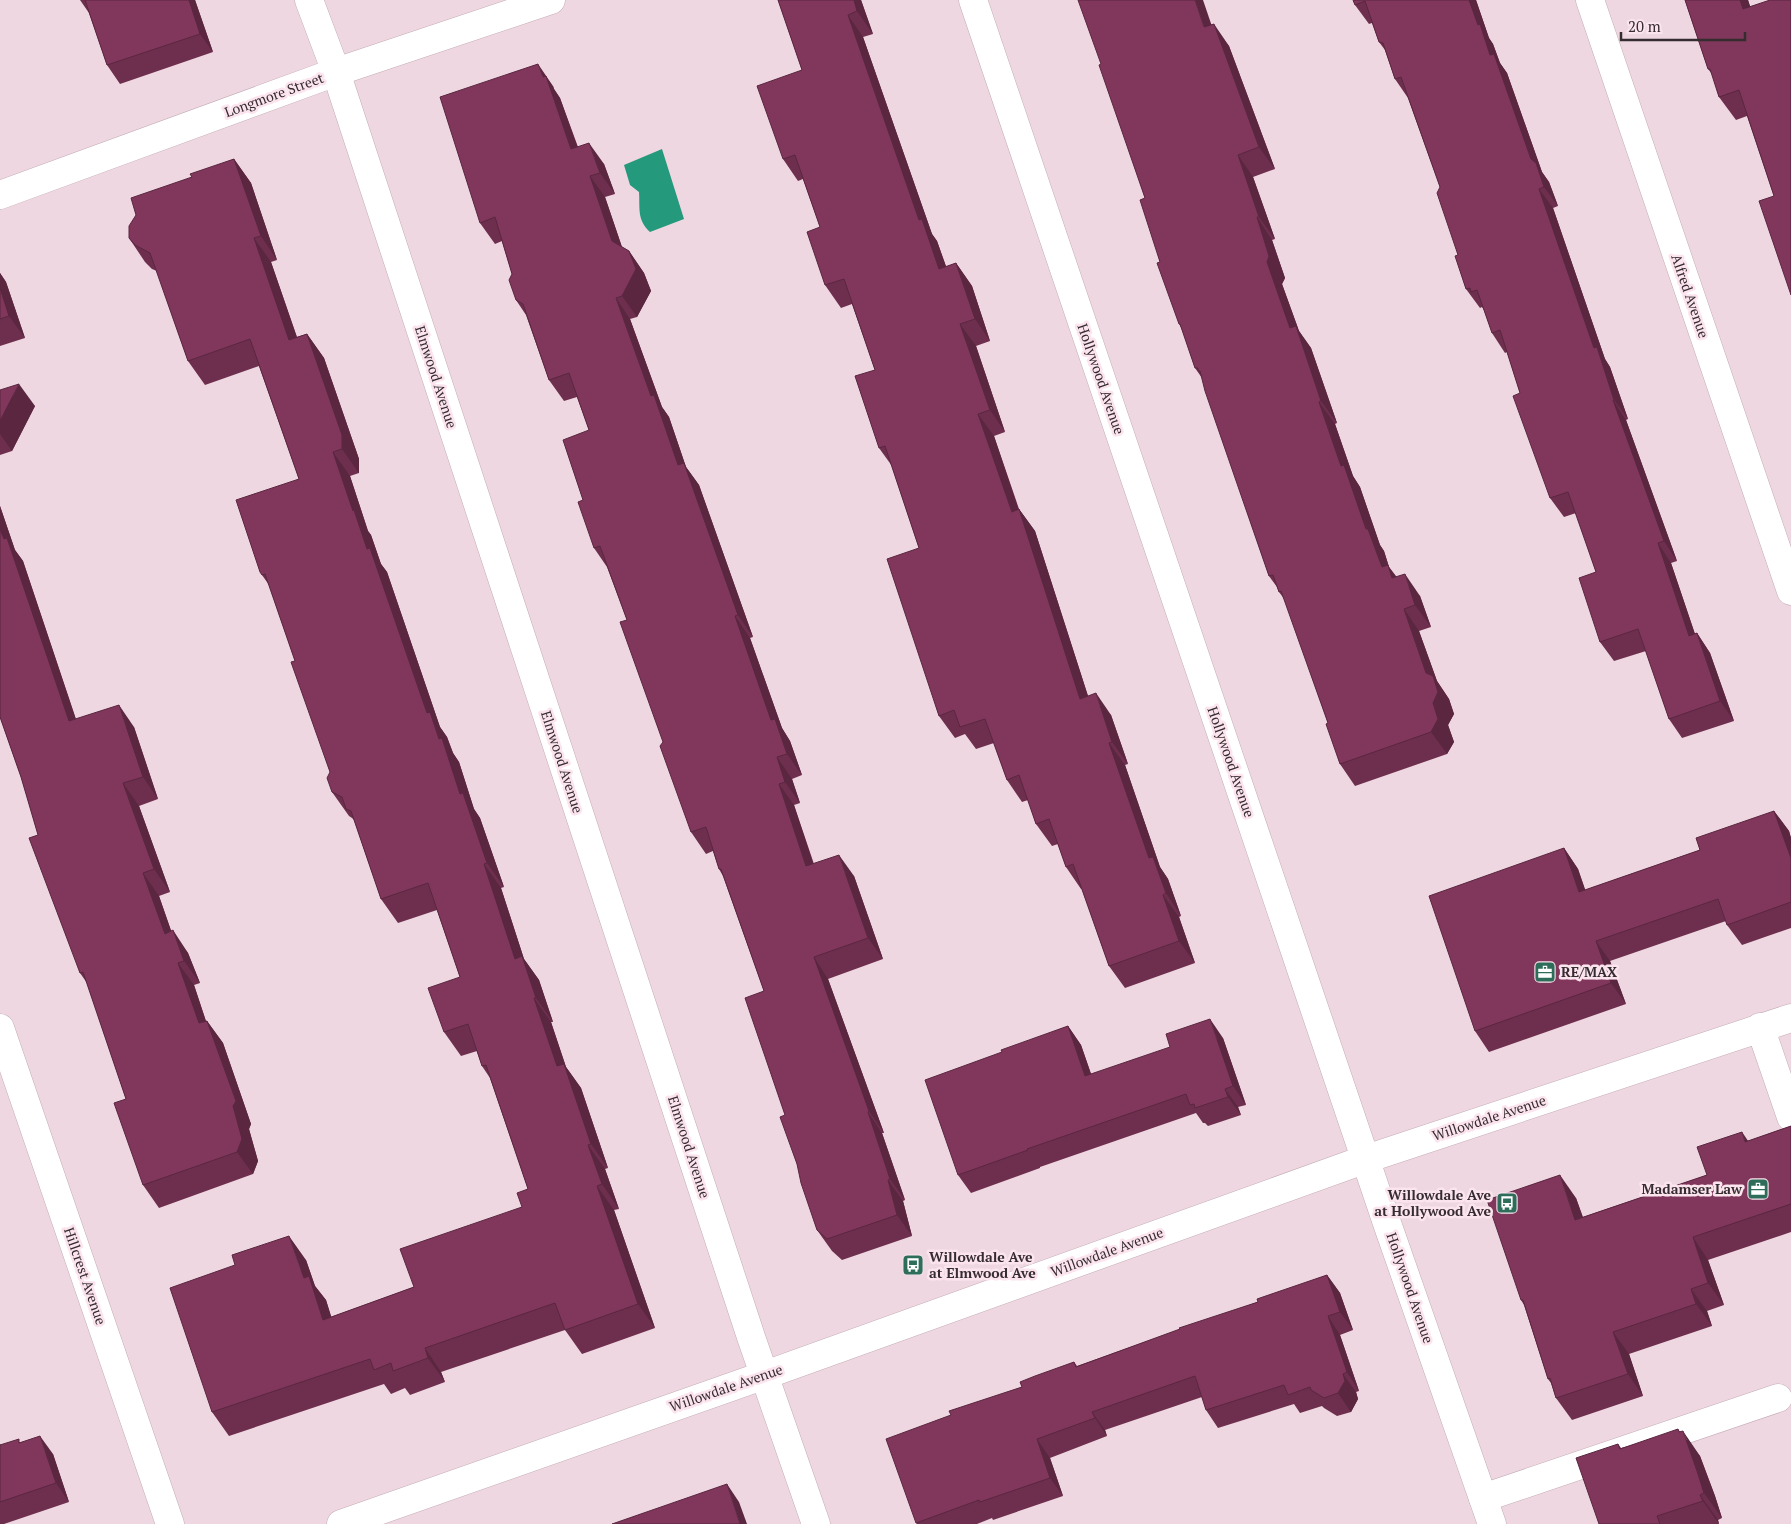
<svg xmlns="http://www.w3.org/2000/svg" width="1791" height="1524" font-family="'PT Serif',serif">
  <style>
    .water { fill: #24997b }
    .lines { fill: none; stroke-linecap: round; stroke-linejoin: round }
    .minor-casing { stroke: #c4adb6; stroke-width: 29 }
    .minor { stroke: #fff; stroke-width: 28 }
    .wall { fill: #6e2f4e }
    .shaded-wall { fill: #5a2640 }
    .building { fill: #80375b; stroke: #5a2640 }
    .labels { text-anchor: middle; stroke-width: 5; stroke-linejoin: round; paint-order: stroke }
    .street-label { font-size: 14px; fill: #352c30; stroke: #fce4ee }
    .poi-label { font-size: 14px; font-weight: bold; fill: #352c30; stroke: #fce4ee; text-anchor: start }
  </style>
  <rect width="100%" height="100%" fill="#efd7e1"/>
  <!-- water -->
  <path class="water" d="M 662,149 L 684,219 L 650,232 C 637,220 640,209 639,192 L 630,185 L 624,165 Z"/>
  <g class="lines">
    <!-- minor casing -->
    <g class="minor-casing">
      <g id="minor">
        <polyline points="309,0 336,72 751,1337 816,1524"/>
        <polyline points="973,0 1388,1226 1492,1524"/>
        <polyline points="1590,0 1791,591"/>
        <polyline points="0,195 336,72 551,0"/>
        <polyline points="1760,1027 1791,1117"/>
        <polyline points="0,1028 170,1524"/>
        <polyline points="1483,1498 1778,1398"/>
        <polyline points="341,1524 765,1375 1366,1159 1791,1018"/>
      </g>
    </g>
    <!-- minor -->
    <use href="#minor" class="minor"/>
  </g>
  <!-- wall -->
  <g class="wall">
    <polygon points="80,0 195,0 213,52 120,84 107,65 89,13"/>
    <polygon points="778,0 861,0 873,34 863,37 932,234 937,241 946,267 956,263 972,286 990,341 976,346 1005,432 994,436 1019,509 1035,531 1088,696 1111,715 1128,764 1125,765 1160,867 1168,879 1181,916 1179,917 1195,963 1125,988 1109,966 1082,889 1081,889 1066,867 1058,844 1052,846 1036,824 1028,800 1022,802 1007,780 994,743 976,749 965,734 955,738 939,716 919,548 892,466 879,448 875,370 852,304 841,308 825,285 820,227 803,179 798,181 783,159 802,70"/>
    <polygon points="1353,0 1476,0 1489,38 1493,44 1500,63 1507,73 1542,172 1549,182 1558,206 1553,208 1605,359 1610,367 1628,419 1626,420 1677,561 1671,563 1695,634 1697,633 1710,653 1734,721 1682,738 1669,719 1646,651 1614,661 1600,642 1596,572 1576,513 1564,517 1550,498 1520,393 1507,352 1505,353 1492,333 1484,310 1482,307 1480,308 1466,289 1458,255 1440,187 1408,98 1395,79 1385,50 1379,42 1372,23 1369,24 1355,5"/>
    <polygon points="1685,0 1748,0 1750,7 1774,196 1747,116 1736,120 1719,97 1712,74 1708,69"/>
    <polygon points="1212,25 1229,46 1275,169 1253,177 1275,239 1272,240 1285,278 1282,284 1299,331 1311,348 1337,423 1335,424 1353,476 1360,487 1380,545 1384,551 1389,567 1396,576 1420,596 1431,627 1419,631 1437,681 1449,699 1454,714 1448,725 1454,742 1447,754 1355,786 1340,764 1328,723 1285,600 1279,592 1277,587 1269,576 1202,378 1195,368 1182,329 1179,324 1160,262 1145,198 1101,64"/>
    <polygon points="553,86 554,89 560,98 578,147 604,164 615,194 605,197 622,247 629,251 644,273 651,291 637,317 630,319 662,407 669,417 686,467 699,485 753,637 750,638 782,728 790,741 802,775 792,779 800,803 794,805 814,864 854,876 883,959 828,979 884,1133 882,1133 905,1200 903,1201 912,1236 842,1260 832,1251 817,1230 797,1164 785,1115 764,991 723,876 719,869 713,851 706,854 691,832 627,620 607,567 594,548 583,500 589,430 577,397 564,401 549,380 526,315 516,300 512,274 502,241 495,244 480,223"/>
    <polygon points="234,159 251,183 277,260 271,262 297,337 307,334 324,358 359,459 359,473 350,476 368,531 371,535 381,564 387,572 440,727 447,737 453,753 459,762 474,809 480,818 504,887 501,888 524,959 539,980 553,1022 551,1022 566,1067 581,1088 608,1168 605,1169 619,1209 614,1210 655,1328 582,1354 565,1330 441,1372 445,1382 410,1395 405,1388 391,1394 384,1384 229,1436 212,1412 306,1260 315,1286 326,1300 331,1317 414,1287 522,1207 528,1189 490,1078 482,1066 477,1051 461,1056 444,1032 460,977 437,910 398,923 381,899 354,820 352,818 349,816 332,792 330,772 295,661 269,585 262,575 299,479 259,366 205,385 188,361 157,271 152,269 145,262 129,238 192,177"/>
    <polygon points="0,273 6,282 25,338 0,346"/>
    <polygon points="0,390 35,406 12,451 0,455"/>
    <polygon points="0,506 15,550 23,561 76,719 134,727 158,799 139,806 170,892 159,896 171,931 188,953 200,983 194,985 206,1021 207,1021 223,1043 251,1124 249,1129 258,1161 253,1174 159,1208 143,1185 126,1099 87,983 80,973 21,777 0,717"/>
    <polygon points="1774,811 1789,831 1791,838 1791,928 1742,945 1727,925 1726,921 1610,961 1626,1004 1489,1052 1475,1031 1564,848 1578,869 1585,890 1700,850"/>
    <polygon points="1068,1026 1081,1045 1091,1074 1223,1038 1246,1105 1238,1107 1241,1115 1208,1126 1205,1123 1203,1123 1196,1113 1040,1167 1040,1168 971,1193 958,1175 1002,1052"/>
    <polygon points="1791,1126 1791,1232 1708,1260 1724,1305 1707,1311 1712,1326 1629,1354 1643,1396 1572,1420 1556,1398 1551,1383 1548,1379 1524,1305 1521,1300 1576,1198 1583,1217 1707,1175 1748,1141"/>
    <polygon points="1327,1275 1340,1293 1353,1330 1340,1335 1359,1391 1356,1392 1358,1399 1351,1412 1337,1416 1324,1408 1322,1406 1300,1413 1294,1404 1218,1428 1206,1410 1202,1397 1105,1430 1107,1436 1050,1458 1063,1496 993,1520 992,1518 977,1524 917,1524 916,1523 951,1415 1022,1387 1074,1362 1077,1366 1258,1302"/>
    <polygon points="1680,1432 1700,1456 1715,1496 1722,1518 1718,1520 1719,1524 1599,1524 1618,1444 1621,1448"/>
    <polygon points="21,1442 53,1454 69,1502 4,1524 0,1524 0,1444 1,1445"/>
  </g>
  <!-- shaded-wall -->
  <g class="shaded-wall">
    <polygon points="189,0 195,0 213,52 200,34"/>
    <polygon points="854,0 861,0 873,34 857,11"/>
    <polygon points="1195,0 1203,0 1220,50 1204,27"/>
    <polygon points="1469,0 1476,0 1489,38 1493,44 1500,63 1507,73 1542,172 1549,182 1558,206 1544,187 1531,159 1490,55 1478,25"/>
    <polygon points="1740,0 1748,0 1759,32 1743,9"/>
    <polygon points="848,15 863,37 932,234 937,241 955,291 939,269 919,220"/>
    <polygon points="1214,24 1229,46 1275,169 1259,147"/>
    <polygon points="538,64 553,86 554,89 560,98 586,171 571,149"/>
    <polygon points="589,143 604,164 615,194 600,173"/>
    <polygon points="1238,155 1253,177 1275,239 1259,217"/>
    <polygon points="234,159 251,183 277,260 261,236"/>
    <polygon points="590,176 605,197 627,262 612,241"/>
    <polygon points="1539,189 1553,208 1605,359 1610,367 1628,419 1614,400 1594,348"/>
    <polygon points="1257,217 1272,240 1285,278 1282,284 1299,331 1311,348 1337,423 1321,401 1290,328 1267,262"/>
    <polygon points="254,238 271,262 306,364 289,340"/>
    <polygon points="629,251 644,273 651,291 637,317 622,296"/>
    <polygon points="956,263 972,286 990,341 975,319"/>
    <polygon points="0,273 6,282 25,338 9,316 0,288"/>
    <polygon points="616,298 630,319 662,407 669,417 686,467 699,485 753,637 738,615 651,396"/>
    <polygon points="960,324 976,346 1005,432 990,410"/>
    <polygon points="307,334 324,358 359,459 359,473 342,449"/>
    <polygon points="19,384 35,406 12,451 0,434 0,421"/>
    <polygon points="1613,400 1626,420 1677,561 1664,541"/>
    <polygon points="1319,402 1335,424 1353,476 1360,487 1380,545 1384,551 1389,567 1403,587 1382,567 1341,466"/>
    <polygon points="978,414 994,436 1025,529 1019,509 1035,531 1096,721 1080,699 1012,512"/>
    <polygon points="333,452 350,476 368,531 371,535 381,564 387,572 440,727 447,737 453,753 459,762 474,809 480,818 504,887 487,863 439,739 427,713 353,511"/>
    <polygon points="0,506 15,550 23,561 84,744 69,721 4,539 0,529"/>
    <polygon points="1658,543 1671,563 1702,655 1689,636"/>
    <polygon points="1405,574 1420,596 1431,627 1415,605"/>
    <polygon points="1404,609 1419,631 1437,681 1449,699 1454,714 1448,725 1454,742 1447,754 1431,732 1426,673"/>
    <polygon points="735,616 750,638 782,728 790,741 802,775 787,754 771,720"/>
    <polygon points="1697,633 1710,653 1734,721 1720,701"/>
    <polygon points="1096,693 1111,715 1128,764 1112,742"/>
    <polygon points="119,705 134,727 158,799 143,777"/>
    <polygon points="1109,743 1125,765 1160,867 1168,879 1181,916 1166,893 1149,858"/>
    <polygon points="777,757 792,779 800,803 785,782"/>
    <polygon points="123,783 139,806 170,892 154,869"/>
    <polygon points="779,784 794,805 821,888 806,866"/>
    <polygon points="1774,811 1789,831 1791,838 1791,858"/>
    <polygon points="1564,848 1578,869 1593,912 1579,892"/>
    <polygon points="839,855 854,876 883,959 868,938"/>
    <polygon points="484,864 501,888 524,959 539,980 553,1022 536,998 515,959"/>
    <polygon points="143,873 159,896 180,956 165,934"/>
    <polygon points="1163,895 1179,917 1195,963 1179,941"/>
    <polygon points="173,930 188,953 200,983 184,961"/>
    <polygon points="1596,941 1610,961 1626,1004 1611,983"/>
    <polygon points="814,957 828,979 884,1133 869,1111"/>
    <polygon points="178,963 194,985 214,1046 199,1023"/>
    <polygon points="534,998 551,1022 566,1067 581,1088 608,1168 591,1144 557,1066"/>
    <polygon points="1210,1019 1223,1038 1246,1105 1233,1086"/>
    <polygon points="207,1021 223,1043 251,1124 249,1129 258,1161 253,1174 237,1152"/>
    <polygon points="1068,1026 1081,1045 1098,1094 1085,1076"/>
    <polygon points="1225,1089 1238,1107 1241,1115 1228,1097"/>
    <polygon points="868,1112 882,1133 905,1200 890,1179"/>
    <polygon points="1742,1132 1757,1154 1745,1142"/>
    <polygon points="588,1145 605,1169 619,1209 602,1184"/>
    <polygon points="1560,1175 1576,1198 1591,1242 1575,1220"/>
    <polygon points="888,1180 903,1201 912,1236 897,1215"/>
    <polygon points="597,1186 614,1210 655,1328 638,1304"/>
    <polygon points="289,1236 306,1260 315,1286 326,1300 340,1344 323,1320 304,1278"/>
    <polygon points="1693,1237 1708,1260 1724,1305 1708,1283"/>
    <polygon points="1327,1275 1340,1293 1353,1330 1340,1312"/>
    <polygon points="1691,1289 1707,1311 1712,1326 1696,1304"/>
    <polygon points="1328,1316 1340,1335 1359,1391 1347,1372"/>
    <polygon points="1613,1332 1629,1354 1643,1396 1628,1374"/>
    <polygon points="425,1348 441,1372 445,1382 428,1358"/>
    <polygon points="1343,1374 1356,1392 1358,1399 1351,1412 1338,1393"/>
    <polygon points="1092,1412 1105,1430 1107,1436 1095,1418"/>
    <polygon points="1678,1429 1687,1441 1683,1431 1700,1456 1715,1496 1722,1518 1704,1493"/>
    <polygon points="40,1436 53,1454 69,1502 56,1483"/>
    <polygon points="1037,1439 1050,1458 1063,1496 1050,1478"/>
    <polygon points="727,1484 739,1502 747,1524 740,1524"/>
    <polygon points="1700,1495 1718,1520 1719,1524 1703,1501"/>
  </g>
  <!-- building -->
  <g class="building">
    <polygon points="85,0 189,0 200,34 107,65"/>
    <polygon points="778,0 854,0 857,11 848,15 919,220 922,219 939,269 956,263 975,319 960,324 990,410 978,414 1012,512 1019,509 1080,699 1096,693 1112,742 1109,743 1149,858 1153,857 1166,893 1163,895 1179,941 1109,966 1073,864 1066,867 1049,819 1036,824 1019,775 1007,780 985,719 960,727 954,710 939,716 887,559 919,548 885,446 879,448 855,376 875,370 844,279 825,285 807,232 820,227 795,155 783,159 757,86 802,70"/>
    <polygon points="1078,0 1195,0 1204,27 1214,24 1259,147 1238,155 1259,217 1257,217 1269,256 1267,262 1290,328 1296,326 1321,401 1319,402 1341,466 1344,465 1366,529 1368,529 1382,567 1388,565 1392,578 1405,574 1415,605 1404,609 1426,673 1433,676 1438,692 1433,703 1438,719 1431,732 1340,764 1326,724 1328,723 1281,591 1279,592 1273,575 1269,576 1205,391 1200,371 1198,371 1198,368 1195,368 1180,324 1179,324 1157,263 1160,262 1140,200 1145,198 1099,65 1101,64"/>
    <polygon points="1353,0 1469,0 1478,25 1480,24 1490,55 1494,54 1531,159 1536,163 1544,187 1539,189 1594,348 1597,347 1614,400 1613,400 1664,541 1658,543 1689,636 1697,633 1720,701 1669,719 1638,629 1600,642 1579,578 1596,572 1568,492 1550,498 1513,396 1520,393 1500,330 1492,333 1477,290 1471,292 1470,288 1466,289 1455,256 1458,255 1437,193 1440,187 1401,77 1395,79 1383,43 1379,42 1365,1 1355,5"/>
    <polygon points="1685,0 1740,0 1743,9 1770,0 1791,0 1791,295 1759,201 1774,196 1739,90 1719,97 1710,69 1708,69"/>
    <polygon points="538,64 543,77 546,76 571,149 589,143 600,173 590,176 612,241 629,251 636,269 622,296 616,298 651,396 654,395 678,465 684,463 738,615 735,616 771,720 775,719 787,754 777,757 785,782 779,784 806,866 839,855 868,938 814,957 869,1111 868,1112 890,1179 888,1180 897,1215 827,1239 817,1230 801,1183 797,1164 780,1117 785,1115 745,998 764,991 721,869 719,869 706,827 691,832 660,746 663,742 620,622 627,620 600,546 594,548 578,502 583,500 563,440 589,430 569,373 549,380 523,304 516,300 509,280 512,274 495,217 480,223 440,97"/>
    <polygon points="234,159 261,236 254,238 289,340 307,334 342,435 342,449 333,452 353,511 354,510 367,549 370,548 427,713 430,712 439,739 442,738 460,794 463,793 487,863 484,864 515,959 522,956 536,998 534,998 557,1066 564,1064 591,1144 588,1145 602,1184 597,1186 638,1304 565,1330 555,1303 425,1348 428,1358 393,1371 391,1363 374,1370 370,1359 212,1412 170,1288 235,1265 232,1255 289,1236 304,1278 309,1276 323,1320 414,1287 400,1249 522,1207 517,1193 528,1189 486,1065 482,1066 468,1024 444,1032 428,988 460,977 428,883 381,899 351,811 346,809 342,797 332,792 327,778 330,772 291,662 295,661 265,574 262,575 260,572 236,500 299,479 250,339 188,361 150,253 135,245 129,238 129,226 136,215 131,198 192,177 190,174"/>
    <polygon points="0,288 9,316 0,319"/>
    <polygon points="19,384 0,421 0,390"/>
    <polygon points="0,529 4,539 7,538 69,721 119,705 143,777 123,783 154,869 143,873 165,934 173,930 184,961 178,963 199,1023 207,1021 236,1101 233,1106 242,1139 237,1152 143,1185 114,1103 126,1099 83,972 80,973 29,838 38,835 21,777 0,717"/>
    <polygon points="1774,811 1791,858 1791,902 1727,925 1718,899 1596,941 1611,983 1475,1031 1429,896 1564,848 1579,892 1700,850 1696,838"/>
    <polygon points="1210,1019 1233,1086 1225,1089 1228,1097 1195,1108 1194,1104 1190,1105 1186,1094 1027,1149 1028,1150 958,1175 925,1080 1002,1052 1001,1050 1068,1026 1085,1076 1170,1047 1166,1034"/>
    <polygon points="1791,1126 1791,1204 1693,1237 1708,1283 1691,1289 1696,1304 1613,1332 1628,1374 1556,1398 1550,1378 1548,1379 1523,1300 1521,1300 1487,1200 1560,1175 1575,1220 1707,1175 1697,1147 1742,1132 1745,1142"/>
    <polygon points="1327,1275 1340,1312 1328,1316 1347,1372 1343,1374 1345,1381 1338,1393 1324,1398 1311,1390 1310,1387 1288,1395 1284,1385 1206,1410 1195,1376 1092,1412 1095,1418 1037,1439 1050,1478 980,1502 979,1500 916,1523 886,1439 951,1415 949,1411 1022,1387 1020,1382 1035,1376 1074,1362 1076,1367 1180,1329 1179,1328 1258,1302 1257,1299"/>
    <polygon points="1678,1429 1679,1432 1683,1431 1697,1471 1704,1493 1700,1495 1703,1501 1657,1516 1660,1524 1599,1524 1576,1458 1618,1444 1620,1449"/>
    <polygon points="40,1436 56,1483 0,1502 0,1445 19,1439 19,1443"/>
    <polygon points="727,1484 740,1524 612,1524"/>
  </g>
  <!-- icons -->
  <defs>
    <g id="office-square" transform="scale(1.125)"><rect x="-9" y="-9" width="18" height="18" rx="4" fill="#2d6d5a" stroke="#fce4ee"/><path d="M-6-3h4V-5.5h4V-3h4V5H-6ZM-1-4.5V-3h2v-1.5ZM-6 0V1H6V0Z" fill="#fff"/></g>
    <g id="bus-square" transform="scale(1.125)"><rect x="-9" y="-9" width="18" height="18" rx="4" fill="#2d6d5a" stroke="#fce4ee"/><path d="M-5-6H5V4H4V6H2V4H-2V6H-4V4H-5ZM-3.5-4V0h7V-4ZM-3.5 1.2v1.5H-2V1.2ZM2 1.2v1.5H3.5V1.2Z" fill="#fff"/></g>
  </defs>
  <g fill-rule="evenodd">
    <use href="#office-square" x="1545" y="972"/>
    <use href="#office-square" x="1758" y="1189"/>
    <use href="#bus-square" x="1507" y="1203"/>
    <use href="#bus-square" x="913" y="1265"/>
  </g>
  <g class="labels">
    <!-- street labels -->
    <g class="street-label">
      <text transform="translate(274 95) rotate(-20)" y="5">Longmore Street</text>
      <text transform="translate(1690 296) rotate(71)" y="5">Alfred Avenue</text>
      <text transform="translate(436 377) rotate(72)" y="5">Elmwood Avenue</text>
      <text transform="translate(1101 379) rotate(71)" y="5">Hollywood Avenue</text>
      <text transform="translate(562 762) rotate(72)" y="5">Elmwood Avenue</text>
      <text transform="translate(1231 762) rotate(71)" y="5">Hollywood Avenue</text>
      <text transform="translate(1489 1118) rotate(-18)" y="5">Willowdale Avenue</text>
      <text transform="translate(689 1147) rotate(72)" y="5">Elmwood Avenue</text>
      <text transform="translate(1107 1252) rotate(-20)" y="5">Willowdale Avenue</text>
      <text transform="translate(85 1276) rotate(71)" y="5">Hillcrest Avenue</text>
      <text transform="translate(1410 1288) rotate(71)" y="5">Hollywood Avenue</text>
      <text transform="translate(726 1388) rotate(-19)" y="5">Willowdale Avenue</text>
    </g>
    <!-- poi labels -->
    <g class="poi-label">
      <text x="1561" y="977">RE/MAX</text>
      <text x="1742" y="1194" text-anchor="end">Madamser Law</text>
      <text x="1491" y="1200" text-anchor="end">Willowdale Ave<tspan x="1491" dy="16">at Hollywood Ave</tspan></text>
      <text x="929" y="1262">Willowdale Ave<tspan x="929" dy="16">at Elmwood Ave</tspan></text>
    </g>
  </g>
  <!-- scale -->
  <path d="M1621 32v8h124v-8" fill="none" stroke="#352c30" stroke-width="2.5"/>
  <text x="1628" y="32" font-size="15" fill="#352c30" stroke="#fce4ee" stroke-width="4" paint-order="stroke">20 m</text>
</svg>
